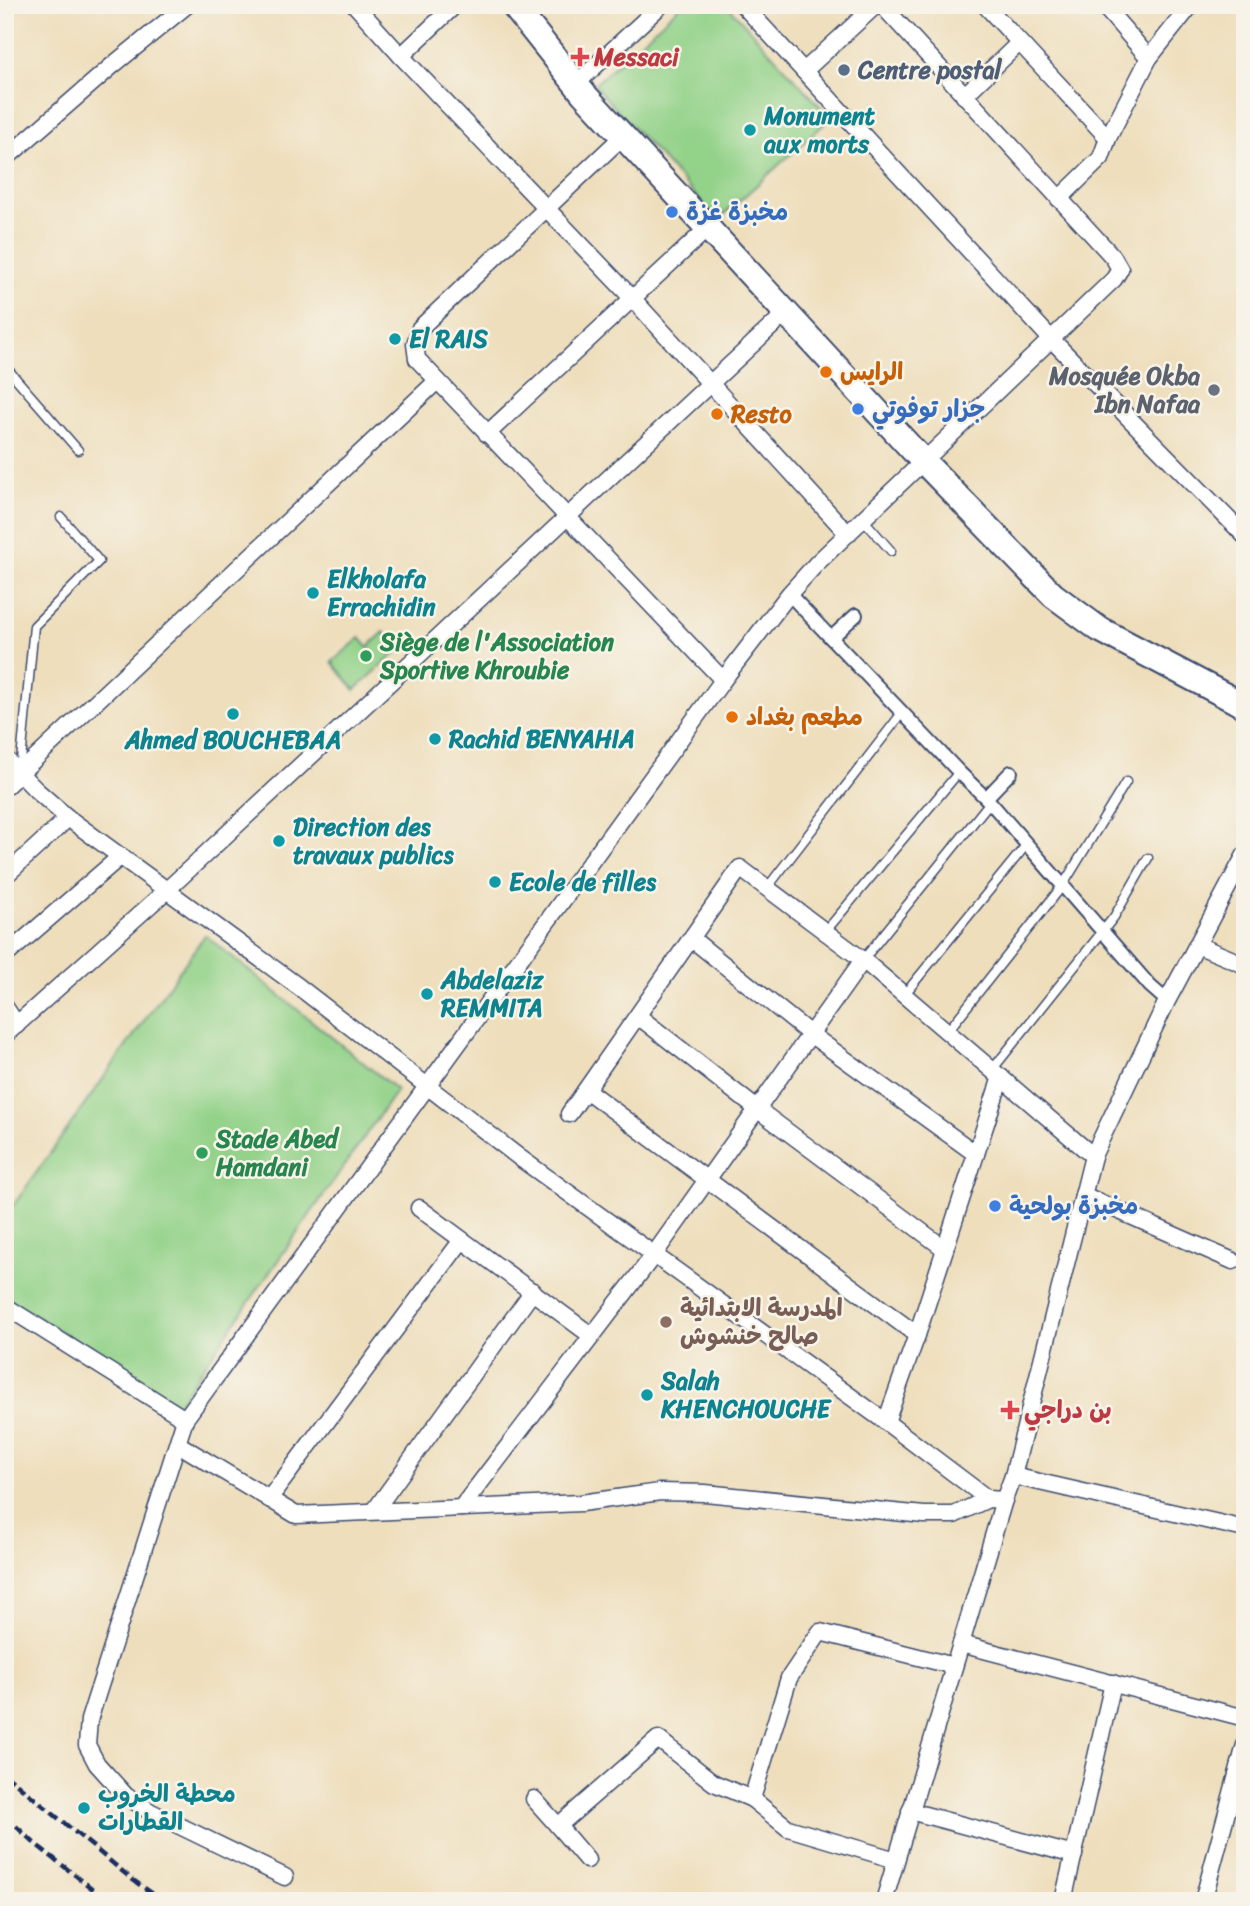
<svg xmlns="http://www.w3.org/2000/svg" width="1250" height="1906" font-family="Sriracha,'Playpen Sans Arabic',sans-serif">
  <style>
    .green { fill: #93d289; stroke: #578074; stroke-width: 2 }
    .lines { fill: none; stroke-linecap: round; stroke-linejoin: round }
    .service-casing { stroke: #3b496c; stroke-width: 11 }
    .pedestrian-casing { stroke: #3b496c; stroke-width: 16 }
    .minor-casing { stroke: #3b496c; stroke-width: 19 }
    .primary-casing { stroke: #3b496c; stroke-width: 28 }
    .service { stroke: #fff; stroke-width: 8 }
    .pedestrian { stroke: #fff; stroke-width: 12 }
    .minor { stroke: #fff; stroke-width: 16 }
    .primary { stroke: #fff; stroke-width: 24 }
    .rail { stroke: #1b2f5e; stroke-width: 4.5; stroke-dasharray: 10 5; stroke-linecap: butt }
    .health-dot { fill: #e0444e; stroke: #f7f3e8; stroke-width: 2.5 }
    .service-dot { fill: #5c6f8a; stroke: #f7f3e8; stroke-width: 2.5 }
    .culture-dot { fill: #0f9aa8; stroke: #f7f3e8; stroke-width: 2.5 }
    .shop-dot { fill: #3f7fe0; stroke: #f7f3e8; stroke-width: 2.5 }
    .food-dot { fill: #e8710a; stroke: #f7f3e8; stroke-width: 2.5 }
    .worship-dot { fill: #6b7280; stroke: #f7f3e8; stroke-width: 2.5 }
    .leisure-dot { fill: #2e9e5b; stroke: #f7f3e8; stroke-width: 2.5 }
    .education-dot { fill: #8d6e63; stroke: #f7f3e8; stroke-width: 2.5 }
    .labels { text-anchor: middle; stroke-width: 5; stroke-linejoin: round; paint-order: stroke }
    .health-label { font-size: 24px; font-weight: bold; fill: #be3a42; stroke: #f7f3e8; text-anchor: start }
    .service-label { font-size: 24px; font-weight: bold; fill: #4e5e75; stroke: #f7f3e8; text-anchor: start }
    .culture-label { font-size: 24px; font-weight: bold; fill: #0d838f; stroke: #f7f3e8; text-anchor: start }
    .shop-label { font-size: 24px; font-weight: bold; fill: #366cbe; stroke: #f7f3e8; text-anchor: start }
    .food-label { font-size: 24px; font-weight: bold; fill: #c56008; stroke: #f7f3e8; text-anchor: start }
    .worship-label { font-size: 24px; font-weight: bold; fill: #5b616d; stroke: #f7f3e8; text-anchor: end }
    .leisure-label { font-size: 24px; font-weight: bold; fill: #27864d; stroke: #f7f3e8; text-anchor: start }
    .education-label { font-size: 24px; font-weight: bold; fill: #785e54; stroke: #f7f3e8; text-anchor: start }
  </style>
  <rect width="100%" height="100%" fill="#f7f3e8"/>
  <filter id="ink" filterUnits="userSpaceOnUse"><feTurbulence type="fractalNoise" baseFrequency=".0143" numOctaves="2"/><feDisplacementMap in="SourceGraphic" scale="14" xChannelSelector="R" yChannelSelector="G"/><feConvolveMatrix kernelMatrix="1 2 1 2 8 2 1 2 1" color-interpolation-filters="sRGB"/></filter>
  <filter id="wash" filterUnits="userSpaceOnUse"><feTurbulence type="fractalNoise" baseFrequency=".00686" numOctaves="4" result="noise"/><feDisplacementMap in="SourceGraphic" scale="28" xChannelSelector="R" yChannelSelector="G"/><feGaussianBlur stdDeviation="1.57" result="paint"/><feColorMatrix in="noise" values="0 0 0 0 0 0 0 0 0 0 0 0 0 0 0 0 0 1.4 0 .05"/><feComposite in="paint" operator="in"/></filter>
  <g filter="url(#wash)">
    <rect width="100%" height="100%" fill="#eedebc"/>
    <!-- green -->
    <g class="green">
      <polygon points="681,5 727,5 831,118 718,220 594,85"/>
      <polygon points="384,632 400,649 355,690 332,662 360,638 368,647"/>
      <polygon points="205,935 397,1090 177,1405 5,1297 5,1217"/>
    </g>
  </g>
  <g filter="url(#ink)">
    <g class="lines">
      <!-- service casing -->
      <g class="service-casing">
        <g id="service">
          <polyline points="5,366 78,450"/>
          <polyline points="863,519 891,551"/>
          <polyline points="20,771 34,626 99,561 61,517"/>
          <polyline points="767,888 902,713"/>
          <polyline points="825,932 959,772"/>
          <polyline points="863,960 990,802"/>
          <polyline points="904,995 1027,844"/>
          <polyline points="947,1032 1063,885 1126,782"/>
          <polyline points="992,1070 1114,917 1148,858"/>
        </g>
      </g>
      <!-- pedestrian casing -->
      <g class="pedestrian-casing">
        <g id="pedestrian">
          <polyline points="789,594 959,772 990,802 1150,986 1167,1001"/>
          <polyline points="831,638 856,615"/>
          <polyline points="986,798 1011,772"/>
        </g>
      </g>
      <!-- minor casing -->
      <g class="minor-casing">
        <g id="minor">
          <polyline points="355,5 401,56 455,5"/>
          <polyline points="743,5 1051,339 1245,536"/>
          <polyline points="985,5 1108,138"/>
          <polyline points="1103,5 1149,58"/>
          <polyline points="5,7 8,5"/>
          <polyline points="401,56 632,298 848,534"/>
          <polyline points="804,71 876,5"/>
          <polyline points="576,84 661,5"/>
          <polyline points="964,96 1019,43"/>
          <polyline points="623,136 420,328 415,344 417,359 723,680"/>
          <polyline points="5,159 113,65 187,5"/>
          <polyline points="1059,199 1101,158 1108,138 1149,58 1191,5"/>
          <polyline points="487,434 708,228"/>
          <polyline points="5,758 36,790 68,818 299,987 520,1158 886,1422 988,1499 1004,1500 1013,1476 1245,1529"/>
          <polyline points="5,787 437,381"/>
          <polyline points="5,876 68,818"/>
          <polyline points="692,939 810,1034 976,1154"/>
          <polyline points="1197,945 1245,965"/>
          <polyline points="5,956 121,856"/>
          <polyline points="5,1007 17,1025"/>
          <polyline points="638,1016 757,1109 945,1249"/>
          <polyline points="5,1035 168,889 787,312"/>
          <polyline points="586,1090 917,1335"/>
          <polyline points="569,1114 740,868 863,960 1093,1156"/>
          <polyline points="1083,1195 1233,1261"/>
          <polyline points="419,1208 592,1336"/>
          <polyline points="5,1306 185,1419"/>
          <polyline points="886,1422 917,1335 1001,1077"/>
          <polyline points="178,1444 296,1515 581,1503 660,1492 705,1493 924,1515 954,1515 988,1499"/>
          <polyline points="1013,1476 1093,1156 1167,1001 1245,855"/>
          <polyline points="269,1499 462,1240"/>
          <polyline points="461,1508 653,1256 863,960"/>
          <polyline points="375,1510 533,1291"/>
          <polyline points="961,1644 1245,1718"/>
          <polyline points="534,1799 558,1826"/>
          <polyline points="910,1811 1074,1855"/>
          <polyline points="587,1860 558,1826 658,1739 714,1783 752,1799"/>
          <polyline points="896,1860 788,1828 752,1799 789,1678 820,1632 954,1666"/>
          <polyline points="285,1877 151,1812 126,1796 97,1764 87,1745 89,1720 185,1419 723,680 789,594 817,563 1114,279 1120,269 1113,257 882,5"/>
          <polyline points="884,1901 1004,1500"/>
          <polyline points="1063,1901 1113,1683"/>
          <polyline points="1203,1901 1245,1745"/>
          <polyline points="1218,1901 1245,1898"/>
        </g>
      </g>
      <!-- primary casing -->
      <g class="primary-casing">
        <polyline id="primary" points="513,5 583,93 924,462 1053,595 1099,629 1245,706"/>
      </g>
      <!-- service -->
      <use href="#service" class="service"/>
      <!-- pedestrian -->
      <use href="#pedestrian" class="pedestrian"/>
      <!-- minor -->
      <use href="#minor" class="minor"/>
      <!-- primary -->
      <use href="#primary" class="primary"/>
      <!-- rail -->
      <g class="rail">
        <polyline points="5,1774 133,1880 163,1901"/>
        <polyline points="5,1816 33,1842 108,1901"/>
      </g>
    </g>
  </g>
  <!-- markers -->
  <g class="health-dot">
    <path d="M576.5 46.5h7v7h7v7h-7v7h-7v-7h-7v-7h7z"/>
    <path d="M1006.5 1399.5h7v7h7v7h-7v7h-7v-7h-7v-7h7z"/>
  </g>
  <circle class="service-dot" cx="844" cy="70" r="7"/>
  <g class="culture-dot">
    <circle cx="750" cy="130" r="7"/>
    <circle cx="395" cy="339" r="7"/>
    <circle cx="313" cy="593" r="7"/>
    <circle cx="233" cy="714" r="7"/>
    <circle cx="435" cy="739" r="7"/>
    <circle cx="279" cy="841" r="7"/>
    <circle cx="495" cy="882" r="7"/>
    <circle cx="427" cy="994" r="7"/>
    <circle cx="647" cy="1395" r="7"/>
    <circle cx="84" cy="1808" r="7"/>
  </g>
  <g class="shop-dot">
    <circle cx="672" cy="212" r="7"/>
    <circle cx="858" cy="409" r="7"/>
    <circle cx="995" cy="1206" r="7"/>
  </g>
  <g class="food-dot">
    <circle cx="826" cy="372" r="7"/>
    <circle cx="717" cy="414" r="7"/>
    <circle cx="732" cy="717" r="7"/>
  </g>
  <circle class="worship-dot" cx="1214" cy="390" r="7"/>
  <g class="leisure-dot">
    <circle cx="366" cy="656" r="7"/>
    <circle cx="202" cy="1153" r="7"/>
  </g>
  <circle class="education-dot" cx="666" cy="1322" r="7"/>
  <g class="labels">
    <!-- health labels -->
    <g class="health-label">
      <text x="594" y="65">Messaci</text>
      <text x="1024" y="1418">بن دراجي</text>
    </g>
    <!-- service labels -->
    <g class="service-label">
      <text x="858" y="78">Centre postal</text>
    </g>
    <!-- culture labels -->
    <g class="culture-label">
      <text x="764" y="124">Monument<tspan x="764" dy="28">aux morts</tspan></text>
      <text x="409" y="347">El RAIS</text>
      <text x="327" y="587">Elkholafa<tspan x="327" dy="28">Errachidin</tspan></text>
      <text x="449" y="747">Rachid BENYAHIA</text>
      <text x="233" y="748" text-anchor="middle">Ahmed BOUCHEBAA</text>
      <text x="293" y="835">Direction des<tspan x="293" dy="28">travaux publics</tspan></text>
      <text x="509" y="890">Ecole de filles</text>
      <text x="441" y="988">Abdelaziz<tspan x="441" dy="28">REMMITA</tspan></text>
      <text x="661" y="1389">Salah<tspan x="661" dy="28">KHENCHOUCHE</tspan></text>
      <text x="98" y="1802">محطة الخروب<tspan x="98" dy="28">القطارات</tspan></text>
    </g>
    <!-- shop labels -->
    <g class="shop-label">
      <text x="686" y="220">مخبزة غزة</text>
      <text x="872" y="417">جزار توفوتي</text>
      <text x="1009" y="1214">مخبزة بولحية</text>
    </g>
    <!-- food labels -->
    <g class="food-label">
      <text x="840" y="380">الرايس</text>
      <text x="731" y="422">Resto</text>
      <text x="746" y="725">مطعم بغداد</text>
    </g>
    <!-- worship labels -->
    <g class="worship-label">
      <text x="1200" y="384">Mosquée Okba<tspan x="1200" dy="28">Ibn Nafaa</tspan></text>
    </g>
    <!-- leisure labels -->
    <g class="leisure-label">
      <text x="380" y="650">Siège de l'Association<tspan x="380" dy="28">Sportive Khroubie</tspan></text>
      <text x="216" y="1147">Stade Abed<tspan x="216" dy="28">Hamdani</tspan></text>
    </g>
    <!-- education labels -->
    <g class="education-label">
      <text x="680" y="1316">المدرسة الابتدائية<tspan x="680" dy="28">صالح خنشوش</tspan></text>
    </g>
  </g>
  <!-- margin -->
  <rect width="1250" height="1906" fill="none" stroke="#f7f3e8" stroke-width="28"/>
</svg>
